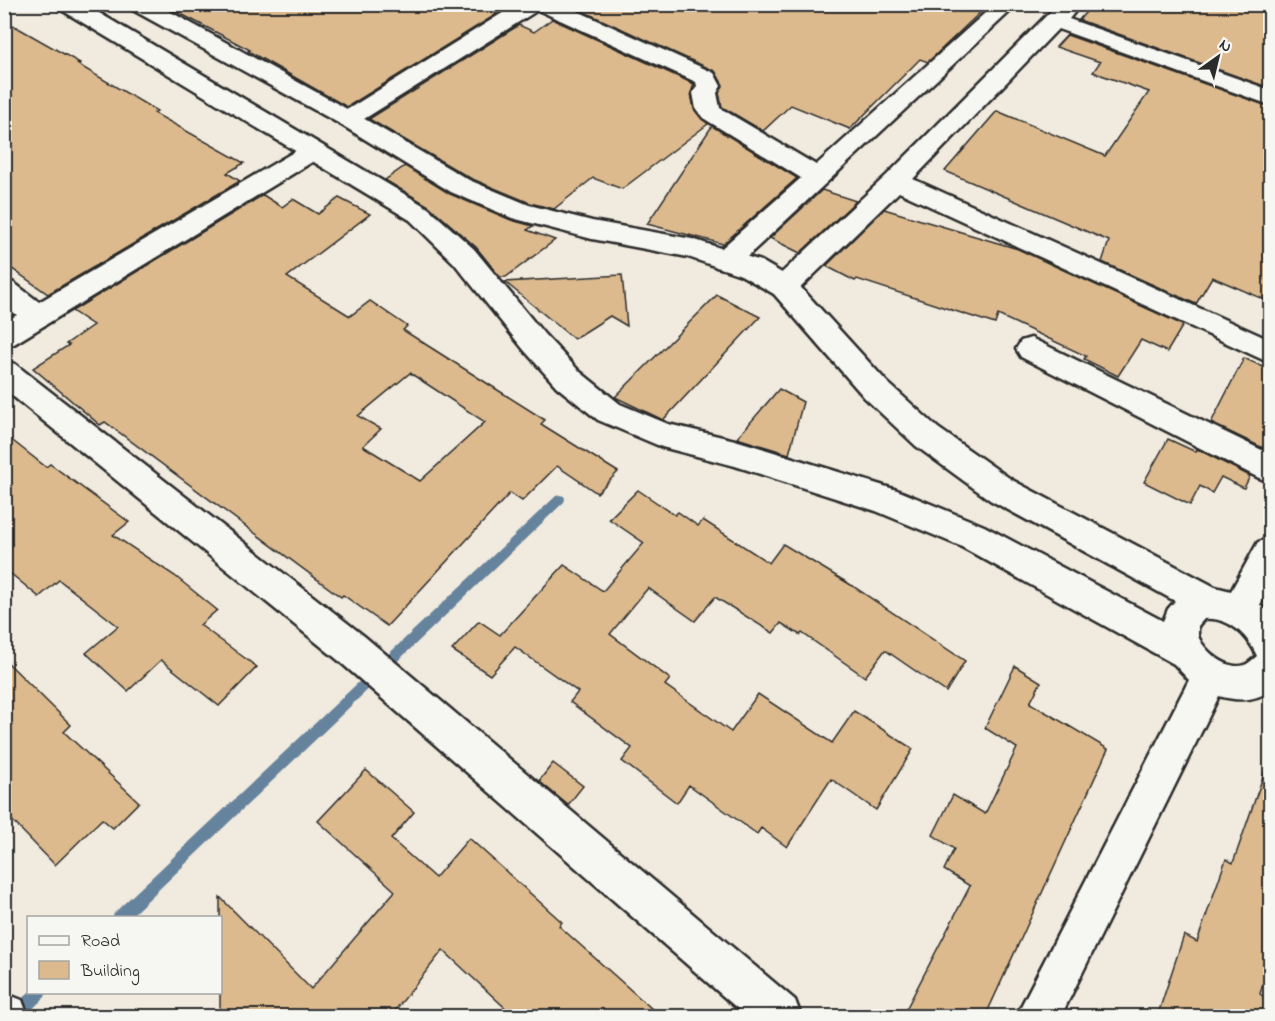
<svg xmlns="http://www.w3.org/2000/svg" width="1275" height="1021" font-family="'Indie Flower',sans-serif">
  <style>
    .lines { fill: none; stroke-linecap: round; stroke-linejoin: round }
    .stream { fill: #66839d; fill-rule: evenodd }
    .building { fill: #dcba8e; stroke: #2b2b2b; stroke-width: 1.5; fill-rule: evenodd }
    .street-casing { stroke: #2b2b2b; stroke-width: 5 }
    .secondary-casing { stroke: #2b2b2b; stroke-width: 5 }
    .street { fill: #f6f6f2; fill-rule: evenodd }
    .secondary { fill: #f6f6f2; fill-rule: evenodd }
  </style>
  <rect width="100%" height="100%" fill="#f1eade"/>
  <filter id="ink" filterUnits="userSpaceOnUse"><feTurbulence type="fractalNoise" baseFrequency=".0167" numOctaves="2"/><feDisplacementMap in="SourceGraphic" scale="12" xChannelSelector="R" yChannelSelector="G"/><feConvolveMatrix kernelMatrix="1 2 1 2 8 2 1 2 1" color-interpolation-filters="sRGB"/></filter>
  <g filter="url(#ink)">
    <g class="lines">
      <!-- stream -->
      <g class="stream">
        <polygon points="560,495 564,496 565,499 564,502 129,918 112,918 114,913 556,496"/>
        <polygon points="29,992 47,992 45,997 25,1016 8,1016 10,1011"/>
      </g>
    </g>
    <!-- building -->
    <g class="building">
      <polygon points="162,4 476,4 497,14 347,107 248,51 250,50"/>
      <polygon points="573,4 989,4 928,62 920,59 850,129 791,105 763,131 722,107 719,93 723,85 715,71 571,6"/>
      <polygon points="1093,4 1270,4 1270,88 1079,20"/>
      <polygon points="552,19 694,84 691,93 694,109 708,124 622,189 593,178 554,209 530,203 470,178 369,119 519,25 534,32"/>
      <polygon points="4,20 80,63 77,64 157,111 154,113 244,163 227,173 240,181 48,294 4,263"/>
      <polygon points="1067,35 1270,107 1270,302 1212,277 1196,304 1102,262 1109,241 945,171 997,111 1105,156 1149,92 1093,72 1100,62 1056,47"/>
      <polygon points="712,126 797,178 723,244 647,224"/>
      <polygon points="405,166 450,194 511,220 533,226 527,230 555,240 506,277 500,277 476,247 429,206 385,180"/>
      <polygon points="822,190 856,201 800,253 770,238"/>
      <path d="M 263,195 L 282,207 L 293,199 L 318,214 L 339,198 L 370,214 L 287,277 L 350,316 L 370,301 L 407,326 L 403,330 L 545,420 L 541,424 L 618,472 L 597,493 L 557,466 L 522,501 L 510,493 L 387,626 L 343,595 L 341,597 L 105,422 L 100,425 L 33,368 L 69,345 L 66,344 L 93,325 L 72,311 ZM 410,373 L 485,422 L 420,481 L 363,446 L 381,429 L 358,416 Z"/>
      <polygon points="884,209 1018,249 1183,325 1167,352 1141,340 1118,376 1084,359 1086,356 998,315 995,324 857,279 855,281 826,266"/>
      <polygon points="622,275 627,326 610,316 574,339 505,282"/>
      <polygon points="717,295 760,317 663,420 615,397"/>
      <polygon points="1244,358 1270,370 1270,431 1263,448 1211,423"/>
      <polygon points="779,389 803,402 789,454 737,438"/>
      <polygon points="4,434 46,467 50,464 129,522 113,535 175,576 217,610 200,625 257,667 219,706 161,660 128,691 86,653 118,626 59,580 39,597 4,568"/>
      <polygon points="1168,439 1196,452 1197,449 1250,476 1244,488 1221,477 1212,493 1200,486 1190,505 1144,482"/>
      <polygon points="638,490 675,515 678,512 698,526 703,520 769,563 783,544 851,585 965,661 946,692 885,650 865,677 802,633 800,635 781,623 773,633 715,597 695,621 648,588 610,634 670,679 665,685 731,732 758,694 832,743 854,711 913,749 876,810 831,779 787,847 761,828 757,834 689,785 677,803 622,761 632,748 570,702 578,692 515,647 490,675 452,650 479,621 500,635 564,565 603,591 644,543 609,519"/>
      <polygon points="4,659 71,725 64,732 139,802 113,828 102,819 55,865 4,812"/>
      <polygon points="1015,666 1041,682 1030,703 1108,749 985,1017 902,1017 970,886 944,870 954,849 933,835 953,795 985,814 1017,748 985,728"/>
      <polygon points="553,763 583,786 568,805 539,781"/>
      <polygon points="1266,768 1270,769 1270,960 1260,994 1270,1001 1270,1017 1157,1017 1184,935 1197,942 1226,859 1233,863"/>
      <polygon points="366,770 414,812 391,839 435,878 469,838 562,922 559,926 661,1017 515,1017 443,950 390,1017 220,1017 220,897 311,989 395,891 318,821"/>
    </g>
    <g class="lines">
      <!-- street casing -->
      <g class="street-casing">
        <g id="street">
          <polygon points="517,4 562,4 714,73 721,86 717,93 720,108 816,165 995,4 1018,4 736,267 726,269 716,267 712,260 716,253 801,178 703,118 696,109 693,93 697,86 696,82 538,10 356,124 348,126 340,124 336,119 340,114"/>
          <polygon points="1058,4 1081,4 1069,19 1270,90 1270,105 1058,29 913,179 1270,340 1270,363 899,192 794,294 784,297 774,294 770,287 774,280 887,175"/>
          <polygon points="313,143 322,146 325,151 322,156 14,344 4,347 4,322 17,315 4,305 4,280 14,283 39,302 304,146"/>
          <polygon points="1031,338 1270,454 1270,482 1259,478 1021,357 1016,349 1021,341"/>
          <polygon points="4,361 15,364 364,636 795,1000 801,1016 746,1016 338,660 4,389"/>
          <polygon points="4,993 22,1000 28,1016 4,1016"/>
        </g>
      </g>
      <!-- secondary casing -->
      <g class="secondary-casing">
        <path id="secondary" d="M 58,4 L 84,4 L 428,208 L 474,249 L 544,334 L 579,371 L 620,404 L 668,424 L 735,440 L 897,490 L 984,526 L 1163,621 L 1168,609 L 1175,601 L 990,500 L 916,446 L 865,398 L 774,294 L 741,275 L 688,257 L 592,239 L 512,218 L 451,192 L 340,124 L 131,9 L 129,4 L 156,4 L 356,114 L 469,180 L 529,205 L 592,221 L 692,239 L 761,261 L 794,280 L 887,382 L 938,428 L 1012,480 L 1215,587 L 1231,591 L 1258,542 L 1270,538 L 1270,585 L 1260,605 L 1270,614 L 1270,690 C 1255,702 1237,701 1219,696 L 1061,1016 L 1016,1016 L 1189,680 L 1174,664 L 960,546 L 876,511 L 735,466 L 662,447 L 598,420 L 557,387 L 524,350 L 454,263 L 410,220 L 60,9 ZM 1204,619 C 1229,617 1247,634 1257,656 C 1253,659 1249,663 1245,665 C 1227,671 1204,651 1198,636 L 1198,626 Z"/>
      </g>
      <!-- street -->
      <use href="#street" class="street"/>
      <!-- secondary -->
      <use href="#secondary" class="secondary"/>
    </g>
  </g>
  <!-- margin -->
  <rect width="1275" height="1021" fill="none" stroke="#f6f6f2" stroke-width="24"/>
  <rect x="12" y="12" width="1251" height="997" fill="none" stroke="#2b2b2b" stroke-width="2" filter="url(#ink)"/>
  <!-- legend -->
  <rect x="27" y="916" width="195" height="78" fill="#f6f6f2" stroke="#a5a5a2" stroke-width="1.5"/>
  <rect x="39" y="936" width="30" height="9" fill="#f6f6f2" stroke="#a5a5a2" stroke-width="1.5"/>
  <text x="81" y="946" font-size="18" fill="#2b2b2b">Road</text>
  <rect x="39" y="961" width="30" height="18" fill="#dcba8e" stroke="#a5a5a2" stroke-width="1.5"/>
  <text x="81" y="976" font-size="18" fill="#2b2b2b">Building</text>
  <!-- north arrow -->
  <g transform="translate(1218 57) rotate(34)" stroke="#f6f6f2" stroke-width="4.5" paint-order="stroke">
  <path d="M0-4.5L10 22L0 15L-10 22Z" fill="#2b2b2b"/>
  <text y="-9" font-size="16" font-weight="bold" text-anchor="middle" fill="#2b2b2b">N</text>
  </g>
</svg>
